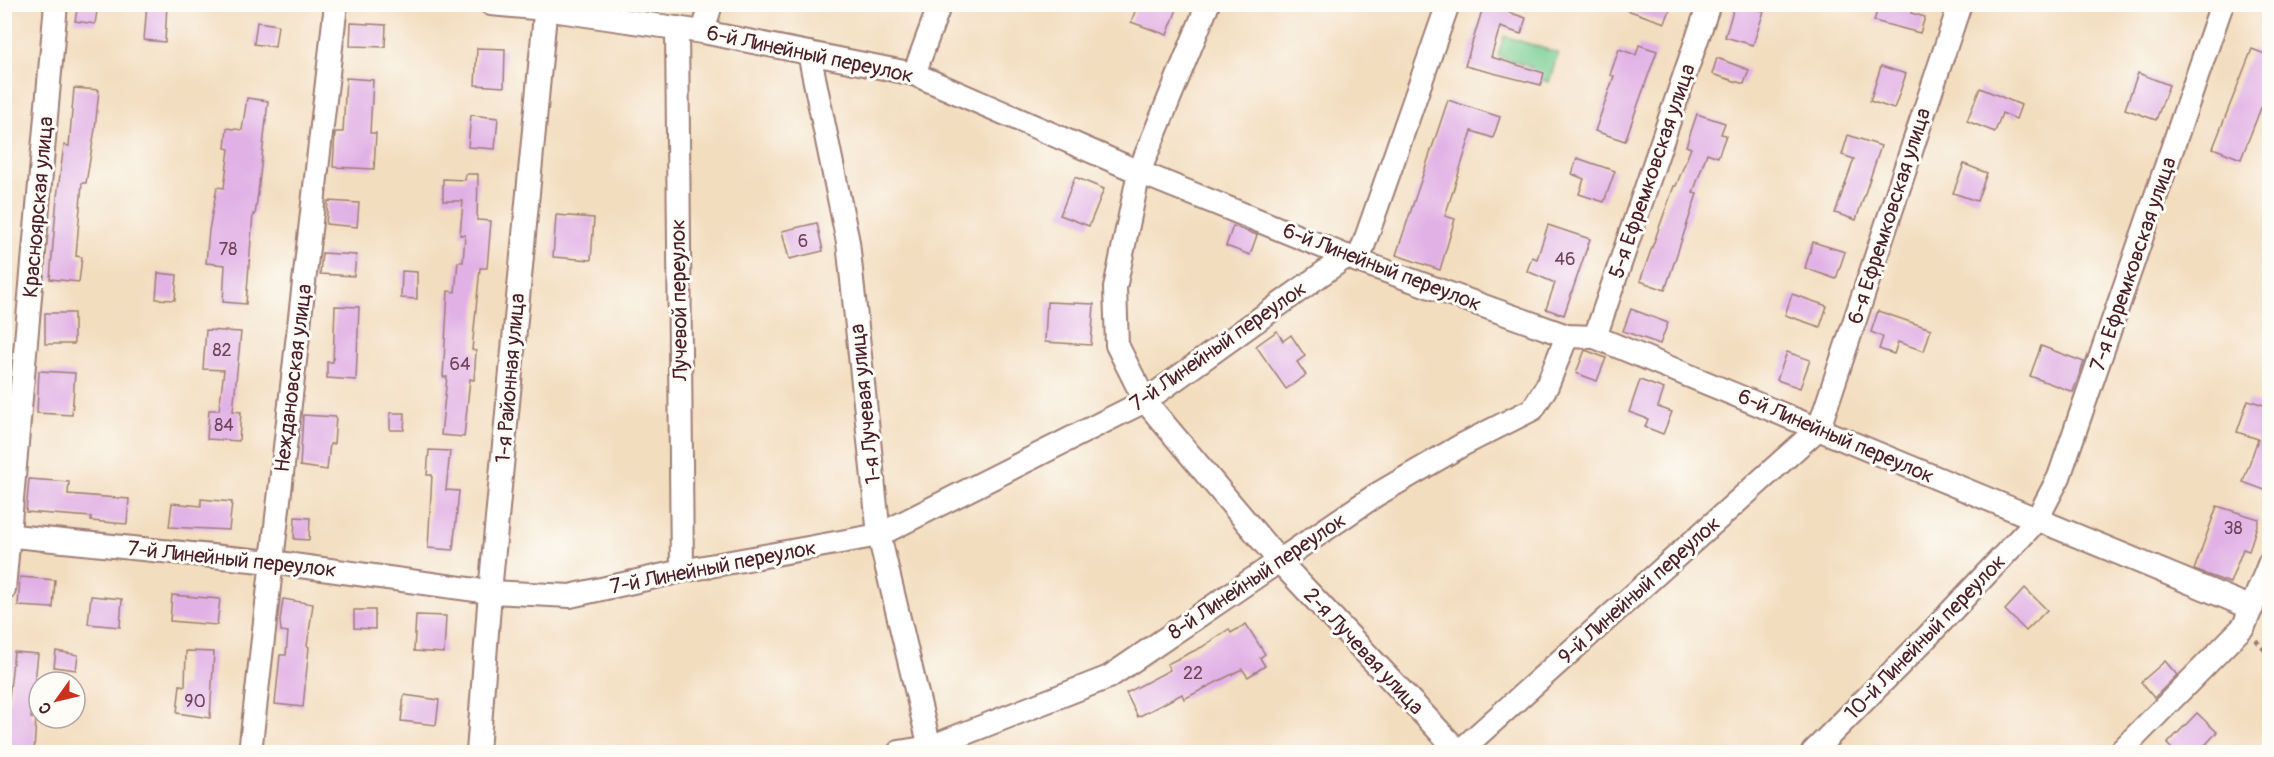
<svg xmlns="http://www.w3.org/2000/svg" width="2274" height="757" font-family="Pangolin,sans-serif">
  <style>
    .green { fill: #78cd91; stroke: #61765e; stroke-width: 1.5 }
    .building { fill: #e1b1e5 }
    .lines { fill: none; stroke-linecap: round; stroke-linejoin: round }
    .minor-casing { stroke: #9e7e75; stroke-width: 26 }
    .path { stroke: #9e7e75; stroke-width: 4; stroke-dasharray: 4.5 4.5; stroke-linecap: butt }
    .minor { stroke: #fff; stroke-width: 22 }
    .labels { text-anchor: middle; stroke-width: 6; stroke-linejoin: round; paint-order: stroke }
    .number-label { font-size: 18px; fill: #70445a }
    .street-label { font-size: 21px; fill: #4a1f2b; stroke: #fdfcf7 }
  </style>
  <rect width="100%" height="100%" fill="#fdfcf7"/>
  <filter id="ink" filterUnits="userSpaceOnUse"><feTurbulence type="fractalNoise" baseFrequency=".0167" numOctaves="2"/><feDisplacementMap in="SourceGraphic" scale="12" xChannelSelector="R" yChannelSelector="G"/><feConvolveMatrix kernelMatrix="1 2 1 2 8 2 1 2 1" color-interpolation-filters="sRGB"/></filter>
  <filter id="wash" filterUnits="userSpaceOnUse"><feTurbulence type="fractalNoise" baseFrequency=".008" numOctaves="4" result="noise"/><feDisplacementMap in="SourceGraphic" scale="24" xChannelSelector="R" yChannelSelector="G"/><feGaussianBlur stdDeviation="1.35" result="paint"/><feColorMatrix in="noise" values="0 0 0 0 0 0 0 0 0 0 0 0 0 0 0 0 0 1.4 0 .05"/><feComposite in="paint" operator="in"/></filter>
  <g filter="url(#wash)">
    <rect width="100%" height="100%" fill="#f3ddbf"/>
    <!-- green -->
    <polygon class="green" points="1504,36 1558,53 1549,82 1529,76 1531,67 1498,56"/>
    <g id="blocks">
      <!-- building -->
      <g class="building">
        <polygon points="78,4 98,4 95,24 75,21"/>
        <polygon points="147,4 167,4 165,42 144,40"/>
        <polygon points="1138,4 1179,4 1167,35 1131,22"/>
        <polygon points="1484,4 1511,4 1508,12 1526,18 1521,34 1500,27 1491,57 1544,73 1541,85 1465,66"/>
        <polygon points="1619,4 1672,4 1665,23 1618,7"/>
        <polygon points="1735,4 1764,11 1753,45 1725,37"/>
        <polygon points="1879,4 1914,4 1911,13 1925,17 1920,33 1874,21"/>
        <polygon points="257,22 278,25 275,47 254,44"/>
        <polygon points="351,23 386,25 385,47 350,46"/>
        <polygon points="1639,45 1657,51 1625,141 1595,131 1614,76 1610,75 1619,49 1636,55"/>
        <polygon points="477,48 505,49 504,87 475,85"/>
        <polygon points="2252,49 2270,56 2270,95 2264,109 2261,108 2241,159 2213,148"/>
        <polygon points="1717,58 1749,70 1744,84 1712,74"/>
        <polygon points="1881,66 1906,74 1894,109 1870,101"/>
        <polygon points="2138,73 2169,85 2156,120 2125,109"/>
        <polygon points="346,78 373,80 370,133 376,133 374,169 333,167 335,132 343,132"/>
        <polygon points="74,88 99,90 95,129 86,183 82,183 76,256 82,257 79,282 50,279 57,197 64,145 69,146"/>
        <polygon points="1980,88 2021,105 2016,119 2002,113 1995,132 1967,121"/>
        <polygon points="247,98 268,101 258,193 255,215 253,214 246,304 223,302 225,265 206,263 209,230 217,187 224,188 229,149 225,148 227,128 242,130"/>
        <polygon points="1448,100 1500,117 1493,138 1472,131 1445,216 1455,219 1440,270 1396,255"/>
        <polygon points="1697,114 1725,123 1721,134 1726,135 1718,157 1707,153 1693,193 1697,194 1665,290 1640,281 1674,186 1676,186 1691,148 1686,146"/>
        <polygon points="471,115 498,118 495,149 468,147"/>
        <polygon points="1848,135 1881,146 1856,220 1835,213 1854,159 1842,155"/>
        <polygon points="1577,158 1615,171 1604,202 1579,194 1584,179 1572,174"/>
        <polygon points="1964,164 1987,173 1977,201 1953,193"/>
        <polygon points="466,174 478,174 477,220 491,221 487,268 480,268 472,350 476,351 474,380 470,379 464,437 441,435 447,377 443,377 448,291 455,292 458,262 463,262 465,235 460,235 463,201 443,201 443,179 465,180"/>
        <polygon points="1075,177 1104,189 1089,226 1060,215"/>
        <polygon points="328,201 359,203 357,227 326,224"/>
        <polygon points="556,215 594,218 591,260 553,257"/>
        <polygon points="817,223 823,251 789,259 782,231"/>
        <polygon points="1548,225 1590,239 1564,315 1546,309 1555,283 1527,271 1532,257 1537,259"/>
        <polygon points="1233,226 1257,235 1250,255 1226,246"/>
        <polygon points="1813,242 1845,252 1836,279 1805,268"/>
        <polygon points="322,253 356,255 354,276 320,274"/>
        <polygon points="402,271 417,272 417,299 401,298"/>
        <polygon points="158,273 177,275 175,300 156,299"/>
        <polygon points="1792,294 1827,306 1820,327 1785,315"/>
        <polygon points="1047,302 1094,304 1091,345 1045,342"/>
        <polygon points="335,306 359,307 356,380 327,378 327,362 333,362"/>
        <polygon points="1631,309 1668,323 1660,344 1623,331"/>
        <polygon points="1878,311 1931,329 1924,351 1898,342 1894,354 1879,349 1883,337 1871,332"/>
        <rect x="45" y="313" width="29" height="31"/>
        <polygon points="206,330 241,332 233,411 241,412 239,441 207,439 209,410 219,410 224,370 203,369"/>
        <polygon points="1277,331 1283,341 1291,335 1305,356 1297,362 1306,375 1286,389 1256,346"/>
        <polygon points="2041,346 2084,362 2073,392 2030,376"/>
        <polygon points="1585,350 1606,358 1597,381 1576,373"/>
        <polygon points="1787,352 1810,360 1800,388 1777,380"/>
        <polygon points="39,371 75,373 72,415 37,413"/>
        <polygon points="1640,380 1664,389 1658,407 1672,412 1663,434 1645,427 1648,419 1629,412"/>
        <polygon points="2248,400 2270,407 2270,492 2243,482 2258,439 2237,432"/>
        <polygon points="390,413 405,413 404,430 390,430"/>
        <polygon points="303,415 336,417 334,444 330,444 327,470 300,466"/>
        <polygon points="429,450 450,451 446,490 459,491 453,550 428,548 432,475 427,475"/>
        <polygon points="29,479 69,482 68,494 129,499 127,524 91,521 91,517 26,512"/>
        <polygon points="201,499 232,502 229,530 169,527 172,503 201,506"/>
        <polygon points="2217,506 2259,519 2249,551 2243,549 2230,583 2194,570"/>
        <polygon points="295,517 310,518 309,540 294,539"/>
        <polygon points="20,577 55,580 53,608 18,606"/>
        <polygon points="2025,588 2047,610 2026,631 2005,610"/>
        <polygon points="172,595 220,599 217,625 170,621"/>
        <polygon points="91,596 122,599 120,627 88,624"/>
        <polygon points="283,599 313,604 307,646 309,647 303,707 275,704 280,655 286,655 288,632 281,631 280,621"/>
        <polygon points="354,610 375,610 375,629 354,628"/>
        <polygon points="416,615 446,616 444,653 414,651"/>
        <polygon points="1246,624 1265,654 1260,658 1265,666 1248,677 1242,669 1184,699 1182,694 1138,717 1126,693 1170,670 1167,664 1202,647 1229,629 1231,633"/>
        <polygon points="56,651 78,655 76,670 54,667"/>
        <polygon points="186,651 214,652 210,718 177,713 180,685 185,686"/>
        <polygon points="14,652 38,654 31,718 36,718 34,752 4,751 5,717 7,717"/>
        <polygon points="2165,661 2177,675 2154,698 2141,682"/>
        <polygon points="404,695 439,700 436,725 401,721"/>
        <polygon points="2197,713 2217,732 2198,753 2176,753 2167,744"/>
      </g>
    </g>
  </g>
  <g filter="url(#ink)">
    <use href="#blocks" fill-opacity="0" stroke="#9e7e75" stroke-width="1.5"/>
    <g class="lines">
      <!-- minor casing -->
      <g class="minor-casing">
        <g id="minor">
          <path d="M 491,4 L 545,9 L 703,32 L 914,74 L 1139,172 L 1358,261 L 1567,336 L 1595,337 C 1814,426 2032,519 2252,608"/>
          <polyline points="1208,4 1139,172 1115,288 1117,345 1145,401 1280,562 1459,752 1819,428 1960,4"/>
          <polyline points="677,28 682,571"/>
          <polyline points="703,32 711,4"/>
          <polyline points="809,53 848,242 879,535 931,752"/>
          <polyline points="914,74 940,4"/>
          <polyline points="1358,261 1448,4"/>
          <polyline points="1595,337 1709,4"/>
          <polyline points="4,535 271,562 490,592 570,596 682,571 879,535 1145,401 1347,256"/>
          <polyline points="4,589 56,4"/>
          <polyline points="250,752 336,4"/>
          <polyline points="478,752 490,592 546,4"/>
          <polyline points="899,752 930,747 1109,677 1376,495 1462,445 1533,409 1547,386 1567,336"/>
          <polyline points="1813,752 1927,637 2036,521 2059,477 2222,4"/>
          <polyline points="2120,752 2244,626 2270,562"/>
        </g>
      </g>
      <!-- path -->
      <polyline class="path" points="2256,640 2270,657"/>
      <!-- minor -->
      <use href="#minor" class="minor"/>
    </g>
  </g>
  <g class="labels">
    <!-- number labels -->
    <g class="number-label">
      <text x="803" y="247">6</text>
      <text x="228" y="255">78</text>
      <text x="1565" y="265">46</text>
      <text x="222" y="356">82</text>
      <text x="460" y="370">64</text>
      <text x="224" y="431">84</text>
      <text x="2233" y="534">38</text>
      <text x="1193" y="679">22</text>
      <text x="195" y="707">90</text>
    </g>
    <!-- street labels -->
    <g class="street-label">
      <text transform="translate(810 54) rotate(12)" y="7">6-й Линейный переулок</text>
      <text transform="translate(1652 171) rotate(-71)" y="7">5-я Ефремковская улица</text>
      <text transform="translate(38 207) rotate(-85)" y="7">Красноярская улица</text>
      <text transform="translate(1889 216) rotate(-72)" y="7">6-я Ефремковская улица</text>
      <text transform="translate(2133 264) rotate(-71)" y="7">7-я Ефремковская улица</text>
      <text transform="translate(1382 267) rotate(21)" y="7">6-й Линейный переулок</text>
      <text transform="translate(679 300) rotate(-91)" y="7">Лучевой переулок</text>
      <text transform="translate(1218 346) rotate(-35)" y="7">7-й Линейный переулок</text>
      <text transform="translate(293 378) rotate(-83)" y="7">Неждановская улица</text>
      <text transform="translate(510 378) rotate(-85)" y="7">1-я Районная улица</text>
      <text transform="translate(865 404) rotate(-96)" y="7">1-я Лучевая улица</text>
      <text transform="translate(1836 436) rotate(23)" y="7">6-й Линейный переулок</text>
      <text transform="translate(232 559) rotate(6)" y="7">7-й Линейный переулок</text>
      <text transform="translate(713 567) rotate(-11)" y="7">7-й Линейный переулок</text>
      <text transform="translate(1257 576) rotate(-34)" y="7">8-й Линейный переулок</text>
      <text transform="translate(1639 590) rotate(-42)" y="7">9-й Линейный переулок</text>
      <text transform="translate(1925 637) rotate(-46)" y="7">10-й Линейный переулок</text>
      <text transform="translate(1364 651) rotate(47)" y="7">2-я Лучевая улица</text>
    </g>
  </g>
  <!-- margin -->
  <rect width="2274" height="757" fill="none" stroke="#fdfcf7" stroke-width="24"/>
  <!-- north arrow -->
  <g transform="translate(57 700) rotate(236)"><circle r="28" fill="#fdfcf7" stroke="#b5a4a5" stroke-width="1.5"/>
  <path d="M0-4.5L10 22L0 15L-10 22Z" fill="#c8321e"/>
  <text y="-9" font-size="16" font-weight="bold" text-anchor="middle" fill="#4a1f2b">С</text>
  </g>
</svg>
